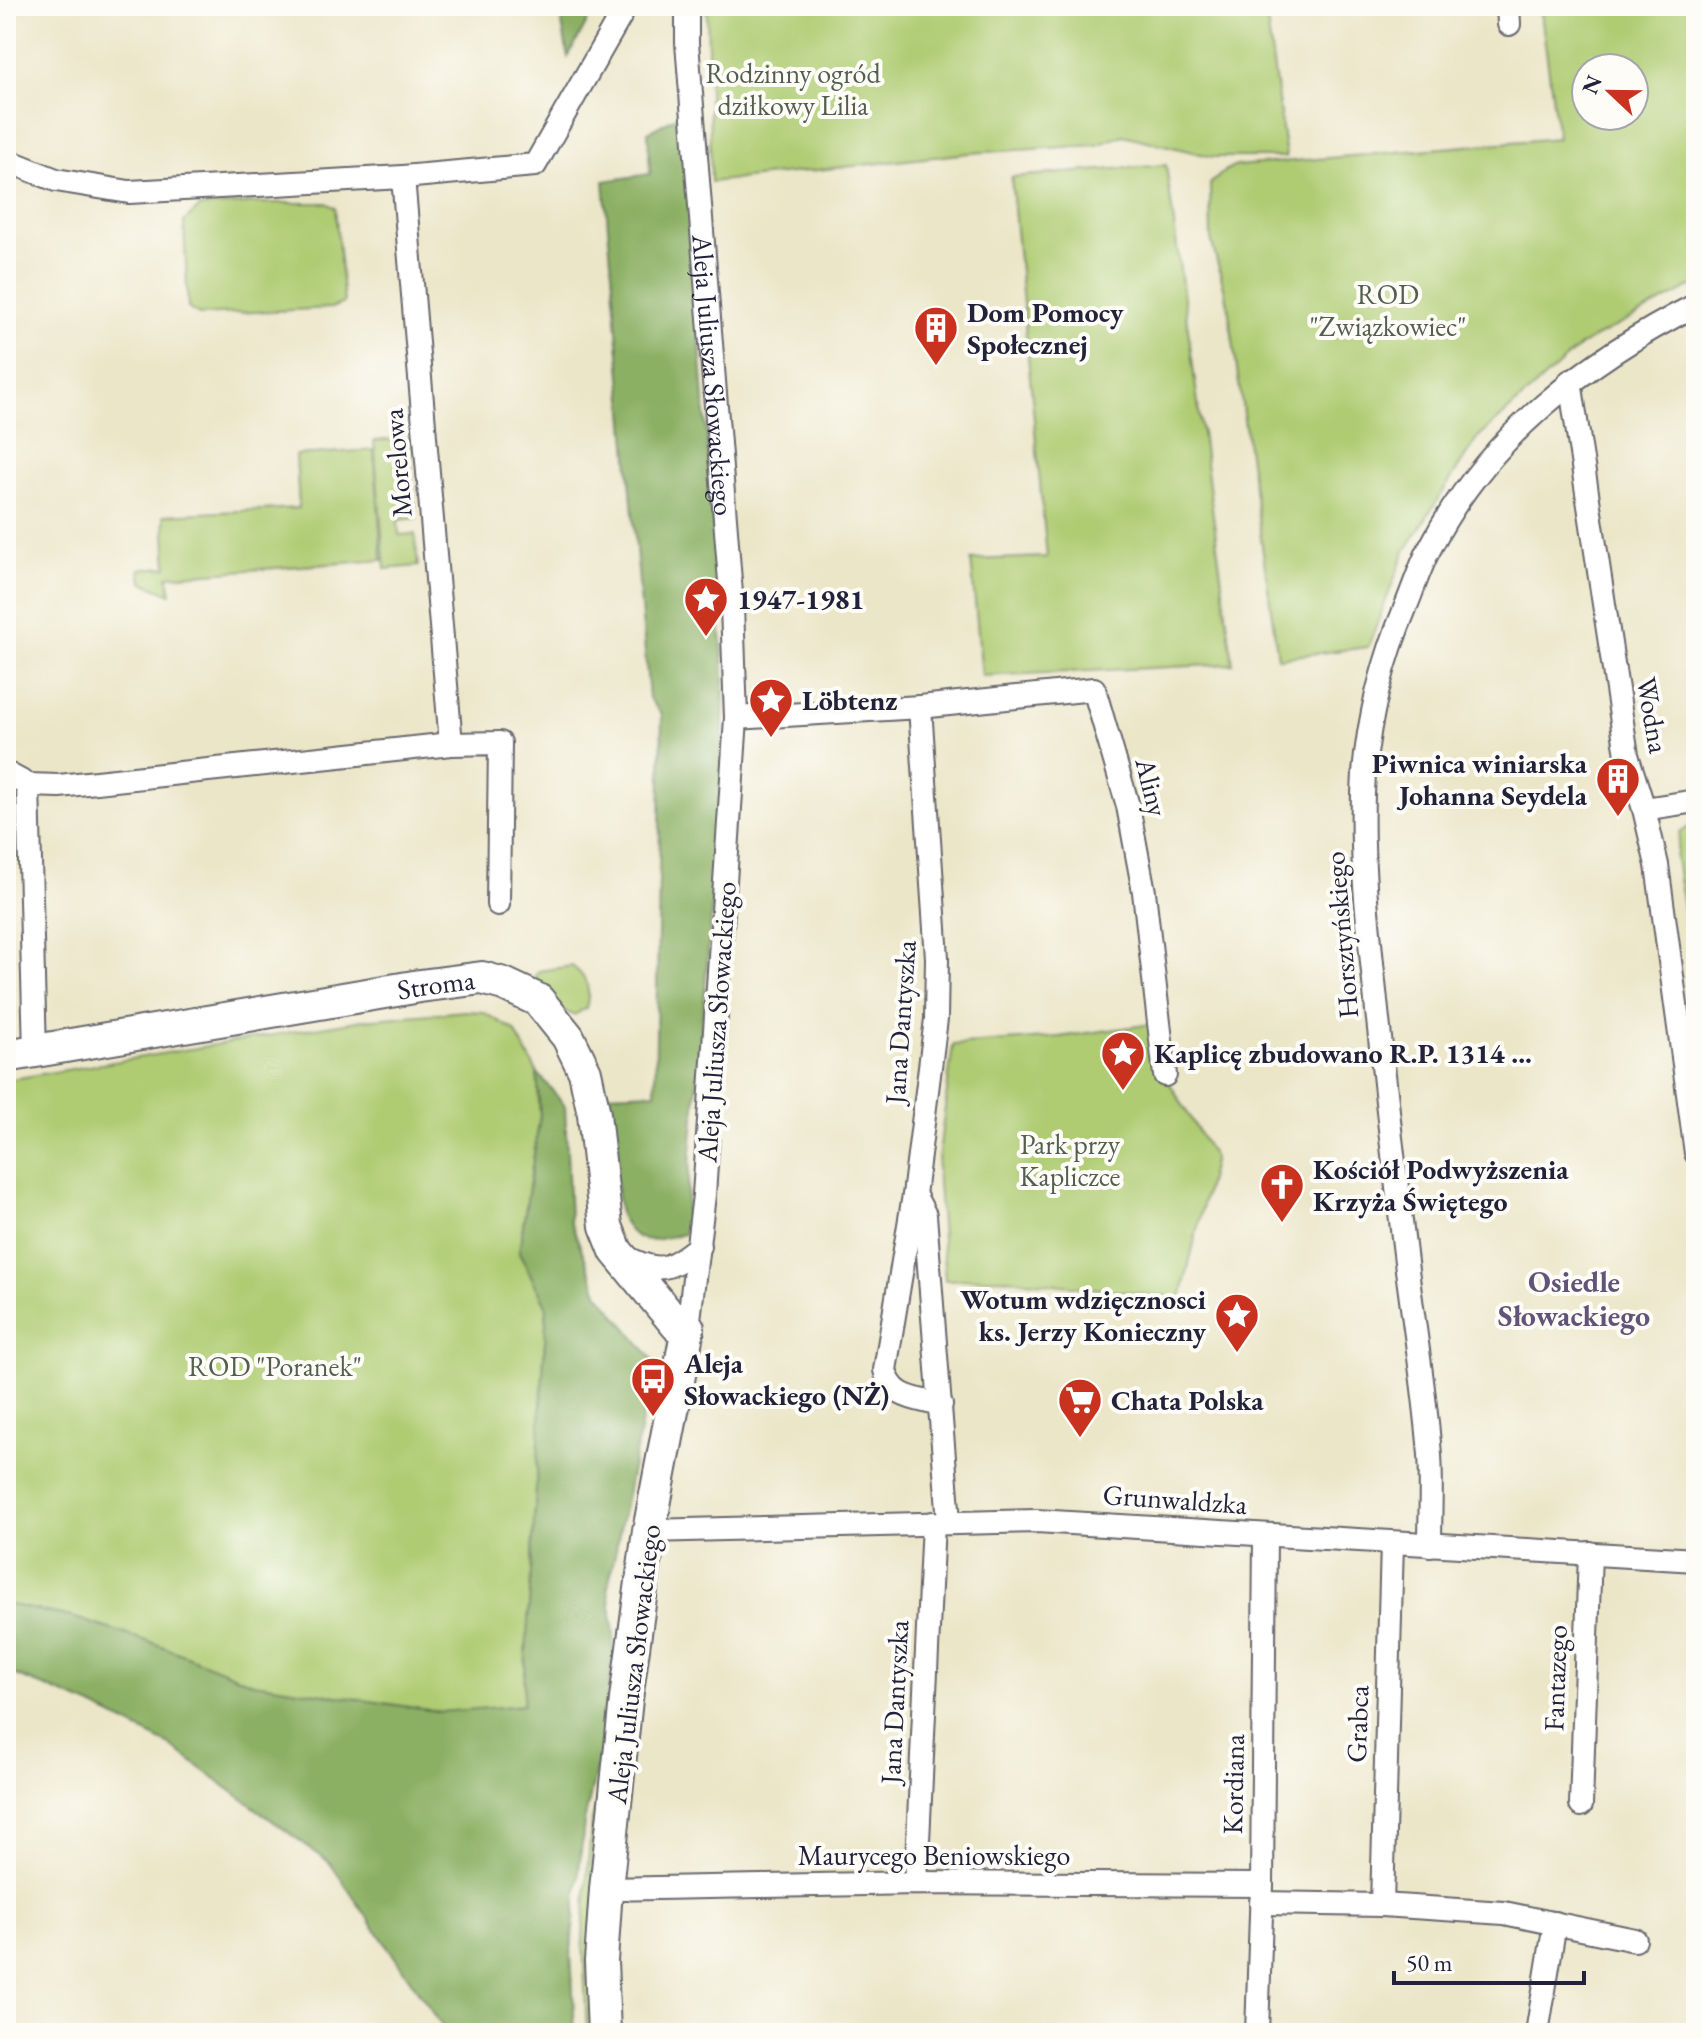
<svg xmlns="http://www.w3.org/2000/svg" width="1702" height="2039" font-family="'EB Garamond',serif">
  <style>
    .green { fill: #afcc72; stroke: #687756; stroke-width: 2; fill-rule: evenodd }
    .forest { fill: #8bb064; stroke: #566950; stroke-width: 2 }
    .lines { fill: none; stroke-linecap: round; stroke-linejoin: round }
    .street-casing { stroke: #69676d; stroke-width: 26 }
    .secondary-casing { stroke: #69676d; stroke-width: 36 }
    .street { stroke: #fff; stroke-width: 22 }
    .secondary { stroke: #fff; stroke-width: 32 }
    .labels { text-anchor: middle; stroke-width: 8; stroke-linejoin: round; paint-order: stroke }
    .park-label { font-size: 28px; fill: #535e4e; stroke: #fdfcf7 }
    .poi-label { font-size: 28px; font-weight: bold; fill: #22223b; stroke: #fdfcf7; text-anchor: start }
    .street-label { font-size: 28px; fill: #22223b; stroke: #fdfcf7 }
    .neighbourhood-label { font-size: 30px; font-weight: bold; fill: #625378; stroke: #fdfcf7 }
  </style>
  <rect width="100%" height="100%" fill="#fdfcf7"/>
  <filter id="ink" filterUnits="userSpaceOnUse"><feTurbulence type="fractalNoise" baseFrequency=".0125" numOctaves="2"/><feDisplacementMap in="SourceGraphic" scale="16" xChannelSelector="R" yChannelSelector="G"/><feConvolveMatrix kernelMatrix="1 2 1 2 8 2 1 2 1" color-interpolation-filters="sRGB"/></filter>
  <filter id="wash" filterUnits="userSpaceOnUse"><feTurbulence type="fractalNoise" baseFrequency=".006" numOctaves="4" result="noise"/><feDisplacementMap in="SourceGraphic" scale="32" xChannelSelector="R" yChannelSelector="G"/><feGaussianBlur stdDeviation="1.8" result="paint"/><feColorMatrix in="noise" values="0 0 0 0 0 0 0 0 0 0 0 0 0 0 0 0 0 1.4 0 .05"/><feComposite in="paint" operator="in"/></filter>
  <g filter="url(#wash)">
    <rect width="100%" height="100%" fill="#ece6c9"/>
    <!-- green -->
    <g class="green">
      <polygon points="707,6 1265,6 1286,157 1213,157 1123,135 1097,145 969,153 711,182"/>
      <path d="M 1540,6 L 1696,6 L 1696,284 L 1581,345 L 1476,440 L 1405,551 L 1368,647 L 1278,658 L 1227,299 L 1211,239 L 1210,184 L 1226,170 L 1237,166 L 1558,138 ZM 1586,68 L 1634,68 L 1634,116 L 1586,116 Z"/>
      <polygon points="1166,165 1233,664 982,676 971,560 1047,557 1011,177"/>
      <polygon points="255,203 327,203 335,208 344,303 331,308 199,315 188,308 184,222 200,207"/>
      <polygon points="409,438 416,518 398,520 399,535 415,534 418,566 385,569 374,441"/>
      <polygon points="374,450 382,560 168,576 171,594 142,582 140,569 167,567 164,515 299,508 296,455"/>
      <polygon points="1696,822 1696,993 1676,858 1680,833"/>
      <path d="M 572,966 C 588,978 591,990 586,1008 L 574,1015 C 560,1012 541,990 535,976 L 539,971 Z"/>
      <polygon points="465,1011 483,1012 515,1031 537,1072 540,1115 519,1252 547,1307 523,1706 441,1712 253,1683 159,1645 72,1617 6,1604 6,1080 363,1020"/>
      <polygon points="1152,1024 1165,1075 1214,1158 1181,1298 999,1278 945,1280 937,1169 953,1045 1059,1037"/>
      <polygon points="609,1756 593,2033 587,2033 583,1935 591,1824"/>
    </g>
    <!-- forest -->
    <g class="forest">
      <polygon points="559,6 596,6 568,57"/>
      <path d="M 683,113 L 724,673 L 722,789 L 684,1234 C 652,1240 636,1249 620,1215 L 605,1094 L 655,1092 L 662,715 L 649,698 L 604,181 L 650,174 L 648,132 Z"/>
      <polygon points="537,1072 565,1106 570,1220 599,1294 654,1361 608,1588 614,1635 606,1728 584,1822 571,1951 575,2033 447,2033 330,1863 168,1744 90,1705 6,1671 6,1604 72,1617 159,1645 253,1683 441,1712 523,1705 547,1307 519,1252 540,1115"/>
    </g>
  </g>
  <g filter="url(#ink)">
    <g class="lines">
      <!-- street casing -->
      <g class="street-casing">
        <g id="street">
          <path id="s1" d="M 687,6 L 687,43 L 732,606 L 736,718 L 704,1195 L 688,1328"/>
          <polyline points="1508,6 1509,24"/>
          <polyline points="6,160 56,180 129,192 403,177 535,165 626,6"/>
          <polyline points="403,177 451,744"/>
          <polyline points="1570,381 1627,755 1644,809 1657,865 1696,1153"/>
          <polyline points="920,707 1094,689 1128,806 1144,892 1165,1075"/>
          <path d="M 736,718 L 920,707 L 937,958 L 936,1019 L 914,1195 L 885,1370 C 892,1399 915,1398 941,1405"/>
          <polyline points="6,773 28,785 35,1053"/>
          <polyline points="28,785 59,786 451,744 500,743 498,904"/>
          <polyline points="1644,809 1696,801"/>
          <polyline points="915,1196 925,1215 949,1522"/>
          <path d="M 626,1257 C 659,1275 671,1269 699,1246"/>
          <polyline points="649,1531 1036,1521 1696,1560"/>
          <path d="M 1430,1545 C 1430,1515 1432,1484 1430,1455 C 1425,1390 1414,1326 1406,1262 C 1395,1175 1385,1088 1376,1001 C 1368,925 1359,849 1364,773 C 1369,716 1384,658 1406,606 C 1414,587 1420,566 1430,548 C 1486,438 1588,359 1696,305"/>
          <polyline points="1581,1805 1590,1553"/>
          <polyline points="916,1883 933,1523"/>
          <polyline points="606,1889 916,1883 1262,1885"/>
          <polyline points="1261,1903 1382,1905 1504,1913 1635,1940"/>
          <polyline points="1382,1905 1392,1543"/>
          <polyline points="1257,2033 1262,1885 1265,1535"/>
          <polyline points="1537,2033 1555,1923"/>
        </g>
      </g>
      <!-- secondary casing -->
      <g class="secondary-casing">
        <g id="secondary">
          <path id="s2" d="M 6,1056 L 420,986 L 482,978 L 504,984 L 538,1000 L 568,1037 L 585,1072 L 594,1114 L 606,1226 L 616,1251 L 677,1325 L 688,1328 L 649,1531 L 626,1699 L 606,1889 L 601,1961 L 604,2033"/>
        </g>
      </g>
      <!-- street -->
      <use href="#street" class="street"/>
      <!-- secondary -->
      <use href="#secondary" class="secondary"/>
    </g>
  </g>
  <!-- icons -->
  <defs>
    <g id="building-pin" transform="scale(2.3)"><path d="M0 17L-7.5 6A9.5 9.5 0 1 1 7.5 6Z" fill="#c8321e" stroke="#fdfcf7"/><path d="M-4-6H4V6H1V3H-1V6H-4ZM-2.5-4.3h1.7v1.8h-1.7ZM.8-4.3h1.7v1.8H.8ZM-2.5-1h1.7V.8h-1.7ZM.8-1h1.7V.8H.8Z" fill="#fff"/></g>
    <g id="sight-pin" transform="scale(2.3)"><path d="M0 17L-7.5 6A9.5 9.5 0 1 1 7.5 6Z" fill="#c8321e" stroke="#fdfcf7"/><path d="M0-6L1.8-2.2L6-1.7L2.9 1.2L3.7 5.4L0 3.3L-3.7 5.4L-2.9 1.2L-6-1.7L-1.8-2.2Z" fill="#fff"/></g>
    <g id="church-pin" transform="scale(2.3)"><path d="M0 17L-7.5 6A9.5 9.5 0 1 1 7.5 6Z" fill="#c8321e" stroke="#fdfcf7"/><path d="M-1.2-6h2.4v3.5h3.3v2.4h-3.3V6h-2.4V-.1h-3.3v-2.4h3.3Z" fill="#fff"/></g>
    <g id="bus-pin" transform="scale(2.3)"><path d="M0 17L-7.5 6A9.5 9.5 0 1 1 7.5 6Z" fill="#c8321e" stroke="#fdfcf7"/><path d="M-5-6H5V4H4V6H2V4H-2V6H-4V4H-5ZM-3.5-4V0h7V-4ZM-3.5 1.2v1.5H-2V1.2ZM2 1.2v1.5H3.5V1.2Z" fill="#fff"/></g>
    <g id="supermarket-pin" transform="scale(2.3)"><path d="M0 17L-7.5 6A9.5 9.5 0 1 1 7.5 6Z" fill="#c8321e" stroke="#fdfcf7"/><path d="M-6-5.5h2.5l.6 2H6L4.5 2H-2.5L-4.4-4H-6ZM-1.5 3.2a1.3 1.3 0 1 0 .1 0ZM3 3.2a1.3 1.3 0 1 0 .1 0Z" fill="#fff"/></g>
  </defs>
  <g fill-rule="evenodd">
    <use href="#building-pin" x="936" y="328"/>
    <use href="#sight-pin" x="706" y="599"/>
    <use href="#sight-pin" x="771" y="700"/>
    <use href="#building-pin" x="1618" y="779"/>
    <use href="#sight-pin" x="1123" y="1053"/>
    <use href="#church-pin" x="1282" y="1185"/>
    <use href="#sight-pin" x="1237" y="1315"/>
    <use href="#bus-pin" x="653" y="1379"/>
    <use href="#supermarket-pin" x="1080" y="1400"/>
  </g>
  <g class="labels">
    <!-- park labels -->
    <g class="park-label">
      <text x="793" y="83">Rodzinny ogród<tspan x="793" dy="32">dziłkowy Lilia</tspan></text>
      <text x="1388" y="304">ROD<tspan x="1388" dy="32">"Związkowiec"</tspan></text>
      <text x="1070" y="1154">Park przy<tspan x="1070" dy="32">Kapliczce</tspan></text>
      <text x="275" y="1376">ROD "Poranek"</text>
    </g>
    <!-- poi labels -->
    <g class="poi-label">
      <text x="967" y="322">Dom Pomocy<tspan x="967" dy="32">Społecznej</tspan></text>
      <text x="737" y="609">1947-1981</text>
      <text x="802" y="710">Löbtenz</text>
      <text x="1587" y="773" text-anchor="end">Piwnica winiarska<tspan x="1587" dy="32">Johanna Seydela</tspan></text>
      <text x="1154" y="1063">Kaplicę zbudowano R.P. 1314 ...</text>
      <text x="1313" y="1179">Kościół Podwyższenia<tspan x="1313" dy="32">Krzyża Świętego</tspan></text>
      <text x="1206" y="1309" text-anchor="end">Wotum wdzięcznosci<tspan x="1206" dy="32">ks. Jerzy Konieczny</tspan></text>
      <text x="684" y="1373">Aleja<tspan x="684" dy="32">Słowackiego (NŻ)</tspan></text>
      <text x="1111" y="1410">Chata Polska</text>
    </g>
    <!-- street labels -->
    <g class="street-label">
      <text dy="10" stroke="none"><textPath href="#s1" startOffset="370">Aleja Juliusza Słowackiego</textPath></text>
      <text transform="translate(397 463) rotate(-95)" y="10">Morelowa</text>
      <text transform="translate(1653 715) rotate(80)" y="10">Wodna</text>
      <text transform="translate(1152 787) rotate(76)" y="10">Aliny</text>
      <text transform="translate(1341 935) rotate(-95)" y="10">Horsztyńskiego</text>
      <text dy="10" stroke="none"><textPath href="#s2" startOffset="436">Stroma</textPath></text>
      <text transform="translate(716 1022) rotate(-86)" y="10">Aleja Juliusza Słowackiego</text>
      <text transform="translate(900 1022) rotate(-86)" y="10">Jana Dantyszka</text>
      <text transform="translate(1175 1499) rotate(4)" y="10">Grunwaldzka</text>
      <text transform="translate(633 1664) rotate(-83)" y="10">Aleja Juliusza Słowackiego</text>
      <text transform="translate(1555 1678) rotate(-88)" y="10">Fantazego</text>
      <text transform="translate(894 1702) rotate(-87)" y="10">Jana Dantyszka</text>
      <text transform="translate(1357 1724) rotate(-88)" y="10">Grabca</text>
      <text transform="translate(1233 1784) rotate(-89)" y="10">Kordiana</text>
      <text x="934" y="1865">Maurycego Beniowskiego</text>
    </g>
    <!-- neighbourhood labels -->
    <g class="neighbourhood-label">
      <text x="1574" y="1292">Osiedle<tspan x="1574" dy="34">Słowackiego</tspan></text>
    </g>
  </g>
  <!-- margin -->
  <rect width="1702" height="2039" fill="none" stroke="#fdfcf7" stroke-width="32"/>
  <!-- north arrow -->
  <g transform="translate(1610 92) rotate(292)"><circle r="38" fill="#fdfcf7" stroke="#a5a5ac" stroke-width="2"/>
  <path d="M0-6L14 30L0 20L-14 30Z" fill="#c8321e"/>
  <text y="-12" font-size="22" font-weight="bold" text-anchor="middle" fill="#22223b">N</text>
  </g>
  <!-- scale -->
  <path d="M1394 1971v12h190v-12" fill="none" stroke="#22223b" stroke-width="4"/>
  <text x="1406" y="1971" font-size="24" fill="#22223b" stroke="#fdfcf7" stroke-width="6" paint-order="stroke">50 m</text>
</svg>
